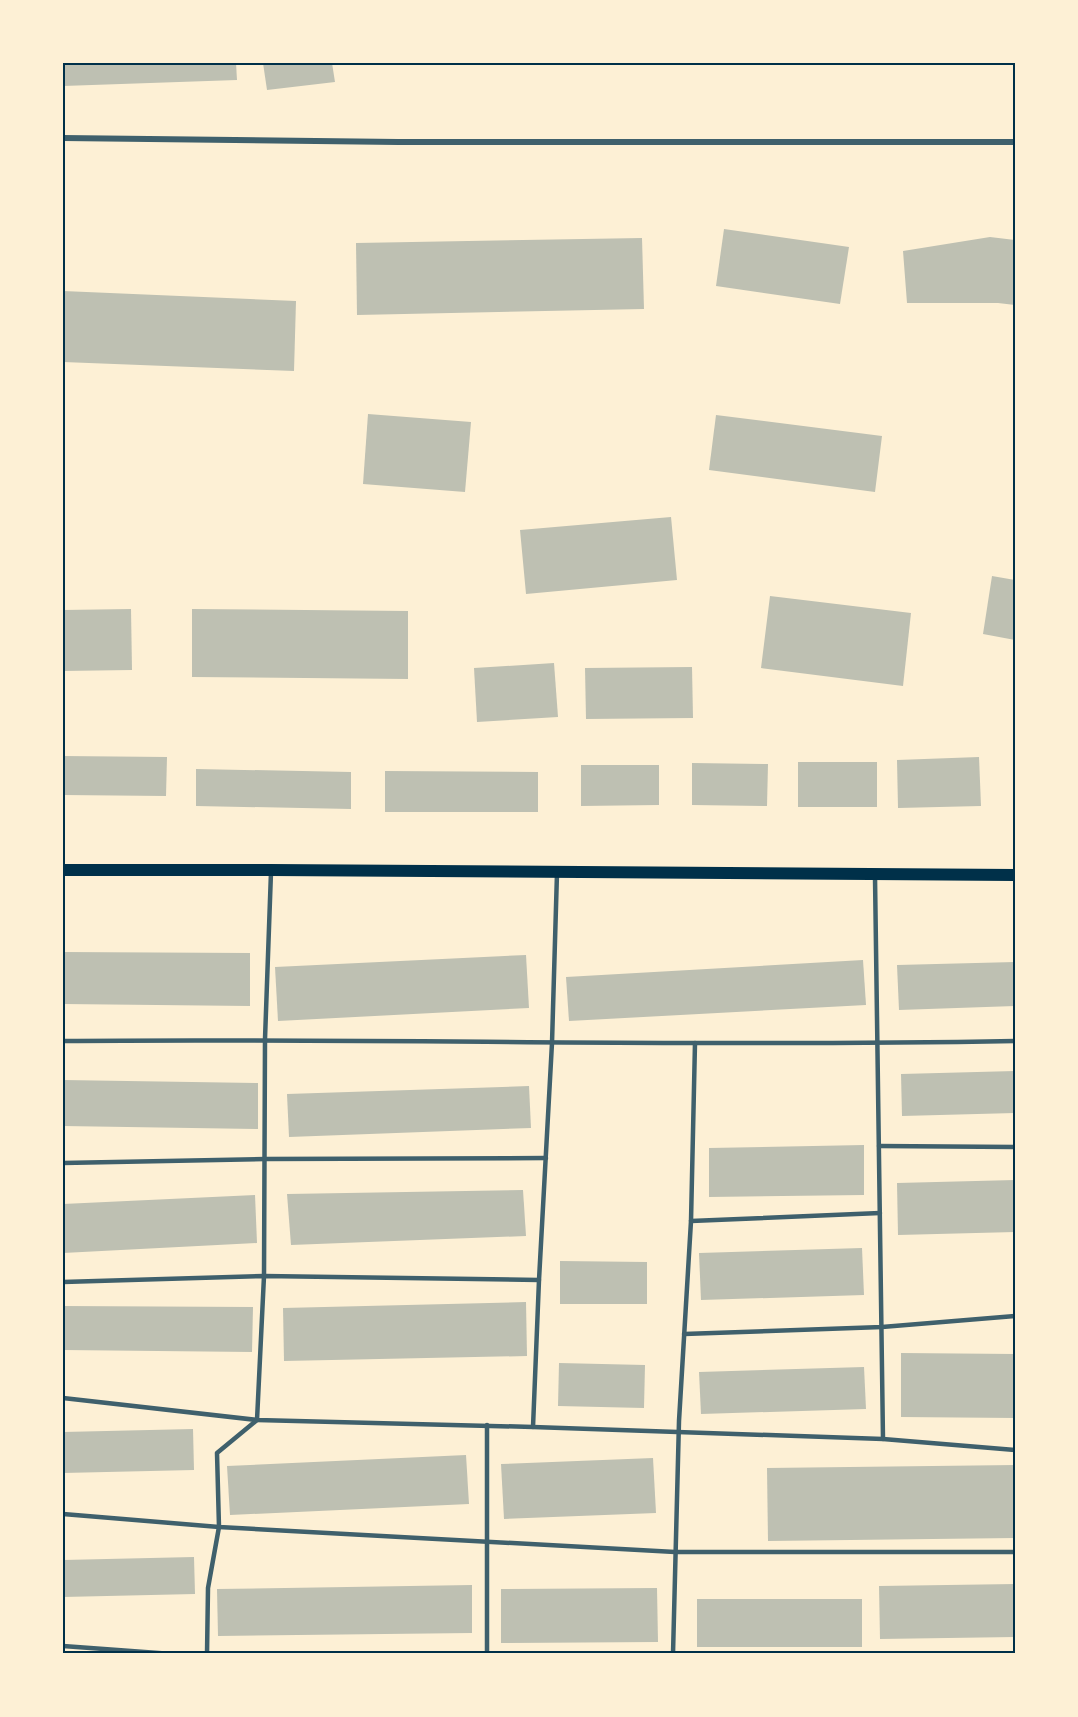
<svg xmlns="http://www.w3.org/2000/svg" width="1078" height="1717" font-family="Manrope,sans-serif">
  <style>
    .building { fill: #bec0b2 }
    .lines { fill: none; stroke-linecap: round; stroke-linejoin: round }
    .service { stroke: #3f606c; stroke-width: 4.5 }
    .minor { stroke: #3f606c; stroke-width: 6 }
    .secondary { stroke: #003049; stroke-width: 12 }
    .neatline { fill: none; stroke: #003049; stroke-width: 2 }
  </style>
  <rect width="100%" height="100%" fill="#fdf0d5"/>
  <!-- building -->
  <g class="building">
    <polygon points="63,63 236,63 237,80 63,86"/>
    <polygon points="263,63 332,63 335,82 267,90"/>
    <polygon points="724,229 849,247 840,304 716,286"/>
    <polygon points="990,237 1015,240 1015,305 998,303 907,303 903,251"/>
    <polygon points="642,238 644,309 357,315 356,243"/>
    <polygon points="63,291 296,301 294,371 63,362"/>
    <polygon points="368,414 471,422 465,492 363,484"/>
    <polygon points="716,415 882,436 875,492 709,470"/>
    <polygon points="671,517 677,580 526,594 520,530"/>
    <polygon points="992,576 1015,580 1015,640 983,634"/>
    <polygon points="770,596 911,613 903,686 761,668"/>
    <polygon points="131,609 132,670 63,671 63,610"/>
    <polygon points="192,609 408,611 408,679 192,677"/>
    <polygon points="554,663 558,717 477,722 474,668"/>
    <polygon points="692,667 693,718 586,719 585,668"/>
    <polygon points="63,756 167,757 166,796 63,795"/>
    <polygon points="979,757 981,806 898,808 897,760"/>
    <rect x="798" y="762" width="79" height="45"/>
    <polygon points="692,763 768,764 767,806 692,805"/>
    <polygon points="581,765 659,765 659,805 581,806"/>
    <polygon points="196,769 351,772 351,809 196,806"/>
    <polygon points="385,771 538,772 538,812 385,812"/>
    <polygon points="63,952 250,953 250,1006 63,1004"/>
    <polygon points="526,955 529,1008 278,1021 275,967"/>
    <polygon points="863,960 866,1005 569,1021 566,977"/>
    <polygon points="1015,962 1015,1006 899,1010 897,965"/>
    <polygon points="1015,1071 1015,1113 902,1116 901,1074"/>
    <polygon points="63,1080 258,1083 258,1129 63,1126"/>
    <polygon points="529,1086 531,1128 289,1137 287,1094"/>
    <polygon points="864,1145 864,1195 709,1197 709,1148"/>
    <polygon points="1015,1180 1015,1232 898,1235 897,1183"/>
    <polygon points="523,1190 526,1236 291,1245 287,1194"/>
    <polygon points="255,1195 257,1243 63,1253 63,1204"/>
    <polygon points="862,1248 864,1295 701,1300 699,1253"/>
    <polygon points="560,1261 647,1262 647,1304 560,1304"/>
    <polygon points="526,1302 527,1356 284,1361 283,1308"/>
    <polygon points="63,1306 253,1307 252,1352 63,1350"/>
    <polygon points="901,1353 1015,1354 1015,1418 901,1417"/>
    <polygon points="559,1363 645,1365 644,1408 558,1406"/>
    <polygon points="864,1367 866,1409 701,1414 699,1372"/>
    <polygon points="193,1429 194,1470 63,1473 63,1432"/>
    <polygon points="466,1455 469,1504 230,1515 227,1466"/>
    <polygon points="653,1458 656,1513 504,1519 501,1464"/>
    <polygon points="1015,1465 1015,1538 768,1541 767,1468"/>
    <polygon points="194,1557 195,1594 63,1597 63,1560"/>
    <polygon points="1015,1584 1015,1637 880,1639 879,1586"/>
    <polygon points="472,1585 472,1633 218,1636 217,1589"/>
    <polygon points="657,1588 658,1642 501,1643 501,1589"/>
    <rect x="697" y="1599" width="165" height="48"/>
  </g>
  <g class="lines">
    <!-- service -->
    <g class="service">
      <polyline points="875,877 883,1439"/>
      <path d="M 63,1041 C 380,1038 698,1047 1015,1041"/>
      <polyline points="879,1146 1015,1147"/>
      <polyline points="63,1163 265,1159 546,1158"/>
      <polyline points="691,1221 880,1213"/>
      <polyline points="63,1282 264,1276 539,1280"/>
      <polyline points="684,1334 882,1327 1015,1316"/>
      <polyline points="63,1398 257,1420 533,1427 539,1280 552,1043 557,873"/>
      <polyline points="487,1425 487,1654"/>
      <polyline points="533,1427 883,1439 1015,1450"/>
      <polyline points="63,1514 219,1527 675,1552 1015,1552"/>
      <polyline points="63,1646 172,1654"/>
      <polyline points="207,1654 208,1588 219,1527 217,1453 257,1420 264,1276 265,1039 271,872"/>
      <polyline points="673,1654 679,1421 691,1221 695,1043"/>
    </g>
    <!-- minor -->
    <polyline class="minor" points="63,138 398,142 1015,142"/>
    <!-- secondary -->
    <polyline class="secondary" points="63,870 271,870 1015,875"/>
  </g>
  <!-- border -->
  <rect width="1078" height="1717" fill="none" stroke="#fdf0d5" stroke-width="129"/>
  <rect x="64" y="64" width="950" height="1588" class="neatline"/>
</svg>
